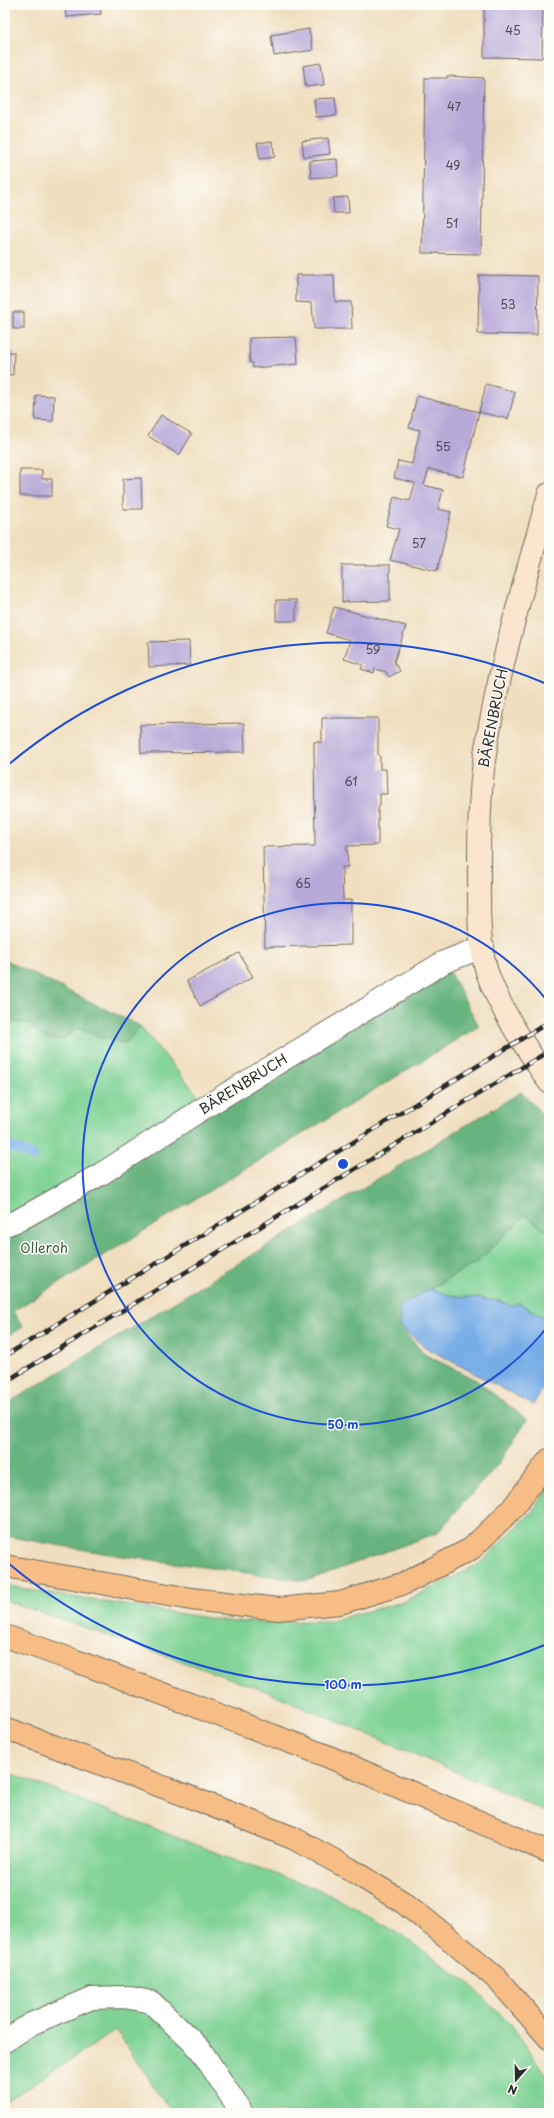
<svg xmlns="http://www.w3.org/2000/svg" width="554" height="2118" font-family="'Playpen Sans',sans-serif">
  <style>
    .green { fill: #7fd294; stroke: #557e60 }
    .forest { fill: #67b47e; stroke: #497054 }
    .water { fill: #78ade6; stroke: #526c88 }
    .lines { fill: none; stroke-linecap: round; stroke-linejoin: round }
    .stream { stroke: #78ade6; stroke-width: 10 }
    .building { fill: #b7a9d8 }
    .minor-casing { stroke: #706a5f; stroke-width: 24 }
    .secondary-casing { stroke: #706a5f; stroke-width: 24 }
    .trunk-casing { stroke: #706a5f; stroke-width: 24 }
    .minor { stroke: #fff; stroke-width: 22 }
    .secondary { stroke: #fbe5cf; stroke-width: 22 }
    .trunk { stroke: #f6be86; stroke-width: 22 }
    .rail-casing { stroke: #2b2b2b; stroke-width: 4.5 }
    .rail { stroke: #fdfcf7; stroke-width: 3; stroke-dasharray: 9; stroke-linecap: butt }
    .ring { fill: none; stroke: #1d4ed8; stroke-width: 2 }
    .labels { text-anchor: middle; stroke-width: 3; stroke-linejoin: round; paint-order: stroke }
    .number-label { font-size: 12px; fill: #4e4a56 }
    .street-label { font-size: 14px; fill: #2b2b2b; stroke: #fdfcf7 }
    .park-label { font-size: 14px; fill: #445d4a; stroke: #fdfcf7 }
    .centre { fill: #1d4ed8; stroke: #fdfcf7; stroke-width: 2 }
    .ring-label { font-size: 12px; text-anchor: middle; font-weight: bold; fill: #1d4ed8; stroke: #fdfcf7; stroke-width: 3; stroke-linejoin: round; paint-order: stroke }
  </style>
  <rect width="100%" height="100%" fill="#fdfcf7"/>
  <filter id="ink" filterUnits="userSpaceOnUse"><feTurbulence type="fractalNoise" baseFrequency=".025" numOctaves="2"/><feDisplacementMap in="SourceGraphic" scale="8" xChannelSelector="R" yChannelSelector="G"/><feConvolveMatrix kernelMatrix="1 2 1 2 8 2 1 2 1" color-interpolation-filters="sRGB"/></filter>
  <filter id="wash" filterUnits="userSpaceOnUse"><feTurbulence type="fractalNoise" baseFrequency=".012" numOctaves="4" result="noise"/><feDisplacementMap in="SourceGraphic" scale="16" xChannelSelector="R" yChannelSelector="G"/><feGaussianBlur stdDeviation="0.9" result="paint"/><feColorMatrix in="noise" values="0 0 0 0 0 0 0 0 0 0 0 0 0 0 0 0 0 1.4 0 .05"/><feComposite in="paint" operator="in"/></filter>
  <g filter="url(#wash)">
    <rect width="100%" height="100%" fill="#f0dfbf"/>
    <!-- green -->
    <g class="green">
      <polygon points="5,1021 31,1024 62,1039 78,1028 102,1038 126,1043 140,1026 207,1106 5,1225"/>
      <polygon points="525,1215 549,1233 549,1320 519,1303 511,1306 500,1301 448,1295 430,1289 479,1261"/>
      <polygon points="549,1485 549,1813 508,1794 266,1691 5,1600 5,1585 46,1593 234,1622 330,1621 406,1601 479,1564 533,1511"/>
      <polygon points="5,1771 209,1850 326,1892 400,1934 469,1983 513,2027 548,2078 549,2113 172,2113 116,2030 5,2102"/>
    </g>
    <!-- forest -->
    <g class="forest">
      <path d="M 5,960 L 140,1026 L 126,1043 L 102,1038 L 78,1028 C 74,1031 68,1037 62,1039 C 50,1043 35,1034 30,1024 L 5,1021 Z"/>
      <polygon points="444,962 479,1026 13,1311 23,1327 5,1338 5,1225"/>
      <polygon points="521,1092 546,1118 549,1131 549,1233 525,1215 479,1261 406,1302 399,1309 401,1328 424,1354 476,1380 527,1420 500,1462 437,1533 306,1581 108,1554 5,1536 5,1405"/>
    </g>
    <!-- water -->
    <polygon class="water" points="430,1289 448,1295 500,1301 511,1306 519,1303 549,1320 549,1377 533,1405 425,1347 401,1328 399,1309 406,1302"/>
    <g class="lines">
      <!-- stream -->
      <polyline class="stream" points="5,1145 33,1156"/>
    </g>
    <g id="blocks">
      <!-- building -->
      <g class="building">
        <polygon points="65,5 100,5 101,14 66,17"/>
        <polygon points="484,5 543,5 542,58 484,57"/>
        <polygon points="309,29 313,50 274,56 271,35"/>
        <polygon points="321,63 324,85 306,87 303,66"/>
        <polygon points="447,76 484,78 481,254 422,253 425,78 447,78"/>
        <polygon points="335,98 337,115 316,117 314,99"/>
        <polygon points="328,138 330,154 304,157 302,141"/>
        <polygon points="272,141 275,157 260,159 257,143"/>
        <polygon points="337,159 338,176 311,178 310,161"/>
        <polygon points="348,197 349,213 334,213 333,198"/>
        <polygon points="296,275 334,275 335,302 351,302 352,329 314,329 312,303 296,302"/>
        <polygon points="479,275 538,276 537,335 478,334"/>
        <rect x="13" y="312" width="11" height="17"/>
        <polygon points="296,337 298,364 253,368 253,363 250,363 249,338"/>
        <polygon points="5,352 14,352 13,375 5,375"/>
        <polygon points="486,384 515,392 508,419 479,412"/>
        <polygon points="36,395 54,396 53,421 35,420"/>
        <polygon points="417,396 479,412 463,477 429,469 424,485 443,490 438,509 451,512 437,571 390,560 399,529 386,526 394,497 410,501 415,483 394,478 398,461 412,464 420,430 409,428"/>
        <polygon points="161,415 192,434 179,455 148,436"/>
        <polygon points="20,470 42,470 42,479 52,479 52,496 20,496"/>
        <polygon points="141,478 142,509 123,509 123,479"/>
        <polygon points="342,565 390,565 390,601 342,602"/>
        <rect x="276" y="600" width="20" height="21"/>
        <polygon points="334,607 406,626 394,662 400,671 389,677 386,672 375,669 374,673 361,669 363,665 344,659 350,640 326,633"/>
        <polygon points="189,641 190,665 149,667 148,642"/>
        <polygon points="322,718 378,718 378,755 380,757 380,769 386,769 387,794 380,794 380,805 378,809 378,845 347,846 348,867 342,867 343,900 351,900 351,945 265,947 263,847 315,846 314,742 322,742"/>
        <polygon points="244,723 245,752 141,753 140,725"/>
        <polygon points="239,953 253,977 200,1006 187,981"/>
      </g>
    </g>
  </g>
  <g filter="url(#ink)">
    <use href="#blocks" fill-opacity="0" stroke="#706a5f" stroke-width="1"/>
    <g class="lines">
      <!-- minor casing -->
      <g class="minor-casing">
        <g id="minor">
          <polyline points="5,1225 19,1220 101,1174 207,1106 444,962 483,947"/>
          <polyline points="5,2041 31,2024 92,1998 125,1997 151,2002 200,2049 242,2113"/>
        </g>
      </g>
      <!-- secondary casing -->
      <g class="secondary-casing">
        <path id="secondary" d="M 549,494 C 525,580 499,666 485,754 C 479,795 479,836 479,877 C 479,908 478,943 487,972 C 501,1012 526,1047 549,1082"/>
      </g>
      <!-- trunk casing -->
      <g class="trunk-casing">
        <g id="trunk">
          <polyline points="5,1566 191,1599 278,1609 340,1603 405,1583 471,1549 511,1510 549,1460"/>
          <polyline points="5,1636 76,1661 327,1756 549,1852"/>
          <polyline points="5,1728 190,1797 293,1838 348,1868 404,1903 446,1936 497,1979 549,2038"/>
        </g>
      </g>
      <!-- minor -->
      <use href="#minor" class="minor"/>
      <!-- secondary -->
      <use href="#secondary" class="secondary"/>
      <!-- trunk -->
      <use href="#trunk" class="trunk"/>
      <!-- rail casing -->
      <g class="rail-casing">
        <g id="rail">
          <polyline points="5,1356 549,1022"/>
          <polyline points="5,1382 549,1051"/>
        </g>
      </g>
      <!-- rail -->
      <use href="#rail" class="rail"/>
    </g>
  </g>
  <!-- distance rings -->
  <g class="ring">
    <path d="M549 1325A261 261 0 1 1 549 1003"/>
    <path d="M547 1644A521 521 0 0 1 8 1563M8 765A521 521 0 0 1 547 684"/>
  </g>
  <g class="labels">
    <!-- number labels -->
    <g class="number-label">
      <text x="513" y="35">45</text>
      <text x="454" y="111">47</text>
      <text x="453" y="170">49</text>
      <text x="452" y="228">51</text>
      <text x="508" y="309">53</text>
      <text x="443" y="451">55</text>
      <text x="419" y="548">57</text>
      <text x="373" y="654">59</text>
      <text x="351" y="786">61</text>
      <text x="303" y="888">65</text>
    </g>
    <!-- street labels -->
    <g class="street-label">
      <text transform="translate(493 718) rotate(-79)" y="5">BÄRENBRUCH</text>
      <text transform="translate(243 1084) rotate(-32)" y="5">BÄRENBRUCH</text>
    </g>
    <!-- park labels -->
    <g class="park-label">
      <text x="44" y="1253">Olleroh</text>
    </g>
  </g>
  <circle cx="343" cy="1164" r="6" class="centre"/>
  <g class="ring-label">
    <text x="343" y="1429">50 m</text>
    <text x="343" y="1689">100 m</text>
  </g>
  <!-- margin -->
  <rect width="554" height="2118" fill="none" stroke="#fdfcf7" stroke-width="20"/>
  <!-- north arrow -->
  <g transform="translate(516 2080) rotate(200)" stroke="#fdfcf7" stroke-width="3" paint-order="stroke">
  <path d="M0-3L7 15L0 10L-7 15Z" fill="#2b2b2b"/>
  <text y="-6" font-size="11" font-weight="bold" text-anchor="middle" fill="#2b2b2b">N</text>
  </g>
</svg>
